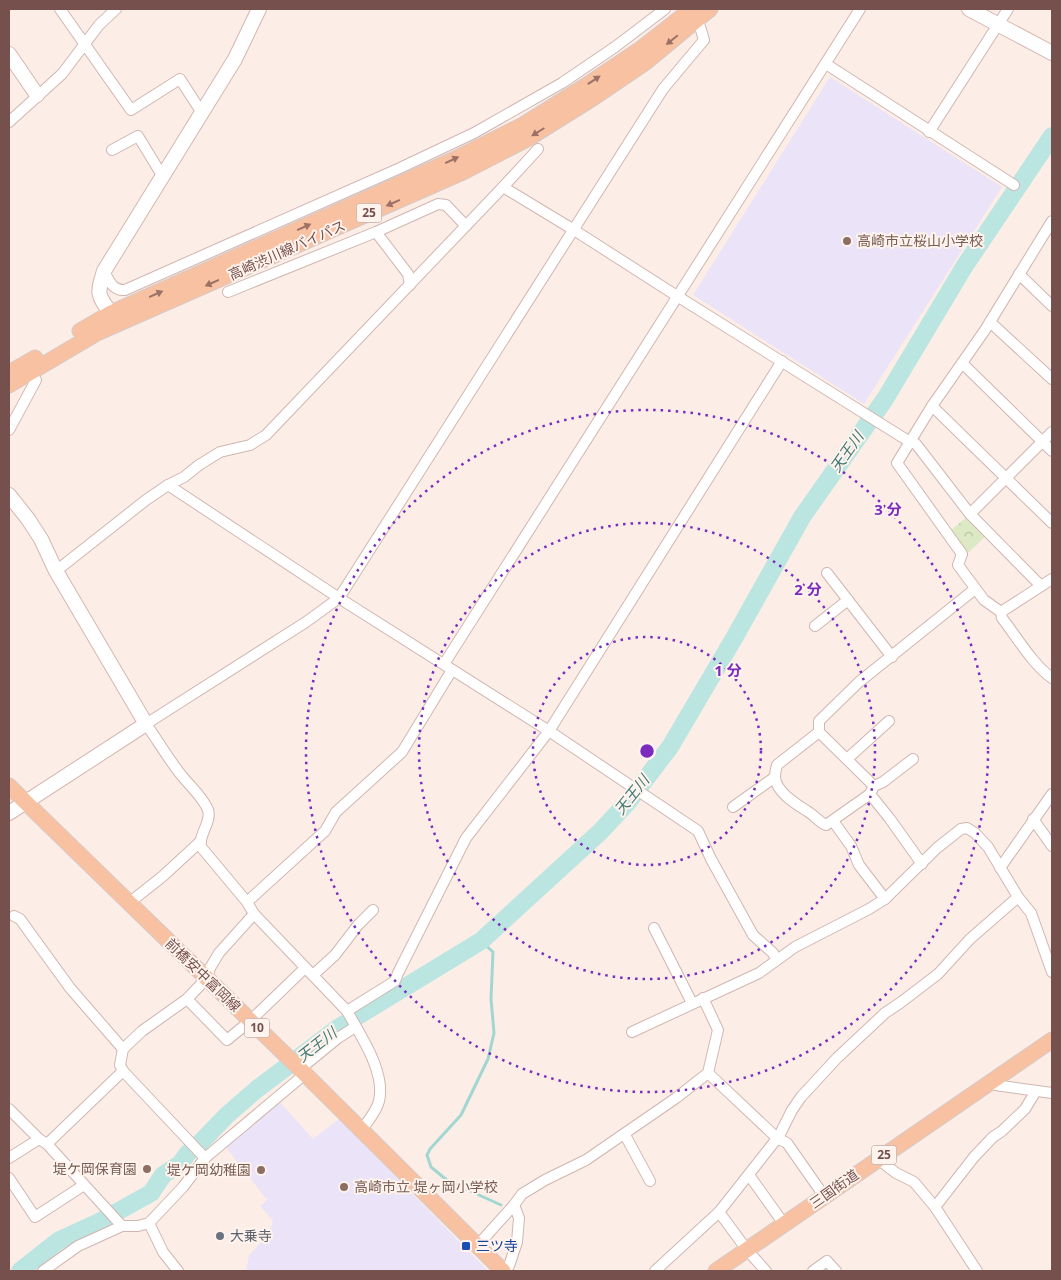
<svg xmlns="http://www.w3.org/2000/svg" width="1061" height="1280" font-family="'Noto Sans','Noto Sans JP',sans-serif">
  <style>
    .education { fill: #ebe3f8 }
    .park { fill: url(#park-crowns) }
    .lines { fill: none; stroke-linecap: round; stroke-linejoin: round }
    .stream { stroke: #a2d7d1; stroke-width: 3 }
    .river { stroke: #bbe5e0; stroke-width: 18 }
    .street-casing { stroke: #d0b6b0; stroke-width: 12 }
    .secondary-casing { stroke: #d5b6af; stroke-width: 16 }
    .primary-casing { stroke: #d6cac9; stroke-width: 17 }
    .street { stroke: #fff; stroke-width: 10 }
    .secondary { stroke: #fff; stroke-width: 14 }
    .primary { stroke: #f8c1a1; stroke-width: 15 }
    .oneway { fill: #9c7266 }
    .ring { fill: none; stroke: #7b2cbf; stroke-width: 2.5; stroke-dasharray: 2.5 5 }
    .education-dot { fill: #8d6e63; stroke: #fff3ed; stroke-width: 2 }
    .worship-dot { fill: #6b7280; stroke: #fff3ed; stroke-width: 2 }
    .transit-dot { fill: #1a4fb4; stroke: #fff3ed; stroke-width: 2 }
    .labels { text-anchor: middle; stroke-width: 4; stroke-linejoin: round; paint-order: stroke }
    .shield { fill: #fff3ed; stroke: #9e817c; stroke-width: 1 }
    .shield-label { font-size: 12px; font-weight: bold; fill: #75504c }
    .education-label { font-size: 14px; fill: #785e54; stroke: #fff3ed; text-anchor: start }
    .street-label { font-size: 14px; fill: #75504c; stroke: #fff3ed }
    .worship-label { font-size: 14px; fill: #5b616d; stroke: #fff3ed; text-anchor: start }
    .transit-label { font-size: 14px; fill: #164399; stroke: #fff3ed; text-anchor: start }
    .water-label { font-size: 15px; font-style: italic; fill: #407a74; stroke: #fff3ed }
    .centre { fill: #7b2cbf; stroke: #fff3ed; stroke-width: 2.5 }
    .ring-label { font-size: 15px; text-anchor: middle; font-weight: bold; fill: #7b2cbf; stroke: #fff3ed; stroke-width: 4; stroke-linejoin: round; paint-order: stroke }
  </style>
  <defs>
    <pattern id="park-crowns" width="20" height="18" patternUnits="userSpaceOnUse" patternTransform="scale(1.25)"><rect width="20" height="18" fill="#dde9c5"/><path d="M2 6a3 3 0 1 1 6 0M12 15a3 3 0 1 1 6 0" fill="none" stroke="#b8bfa2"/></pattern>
  </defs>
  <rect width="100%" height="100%" fill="#fceee7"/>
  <!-- education -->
  <g class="education">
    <polygon points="830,77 1002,187 864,404 693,295"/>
    <polygon points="280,1102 313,1139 339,1119 487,1270 246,1271 249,1255 268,1235 273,1221 260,1206 267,1200 225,1146 240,1136"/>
  </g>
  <!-- park -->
  <polygon class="park" points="968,516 987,535 966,555 950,531"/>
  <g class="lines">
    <!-- stream -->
    <polyline class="stream" points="481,941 493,952 491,999 494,1033 488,1059 461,1115 430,1149 427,1155 431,1167 448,1181 501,1205"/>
    <!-- river -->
    <polyline class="river" points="20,1271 58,1241 97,1223 151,1193 163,1175 180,1164 188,1153 201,1142 227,1115 257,1089 338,1028 481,941 600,832 628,802 670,747 733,640 802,517 885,399 964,267 1052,136"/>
    <!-- street casing -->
    <g class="street-casing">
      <g id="street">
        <polyline points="60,9 131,110 180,79 202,113"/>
        <polyline points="826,64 1014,185"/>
        <polyline points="9,122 62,74 99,25 116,9"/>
        <polyline points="929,132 1008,9"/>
        <polyline points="112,150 138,136 163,177"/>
        <polyline points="503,187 574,230 677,296 910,442 916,444 970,514 1041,586"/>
        <polyline points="376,232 408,274 410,285"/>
        <path d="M 104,271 C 109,281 113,291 125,290 L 400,168 L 474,133 L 562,83 L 615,47 L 665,9"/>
        <polyline points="1019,274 1052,306"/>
        <polyline points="228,292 376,232 438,204 446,205 466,226"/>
        <polyline points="990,322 1052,379"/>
        <polyline points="962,363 1052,451"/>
        <polyline points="932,406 1052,523"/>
        <polyline points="9,430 36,380"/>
        <polyline points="168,485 339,598 549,731 698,831 711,859 753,935 773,953 776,959"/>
        <polyline points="970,514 1052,432"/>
        <polyline points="56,571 146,500 168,485 184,477 199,465 220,452 250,445 266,435 503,187 538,149"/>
        <polyline points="827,573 892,657"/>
        <path d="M 1052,579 L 1001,612 L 1002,618 C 1016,636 1033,665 1052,678"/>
        <polyline points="1001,612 984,600 958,565 962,554 897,463 932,406 985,330 1052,221"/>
        <polyline points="815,626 848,600"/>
        <polyline points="444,664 860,9"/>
        <path d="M 819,732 L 777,765 C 776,769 775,773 775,777 C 776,792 796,804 807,811 C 814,815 819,822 826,825 L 870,794"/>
        <polyline points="847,759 889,721"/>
        <polyline points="874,786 883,782 913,759"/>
        <polyline points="733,807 775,777"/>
        <polyline points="1033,819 1052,846"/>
        <polyline points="833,821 851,846 859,865 885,899"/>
        <polyline points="922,864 890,819 870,794 874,786 819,732 819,721 859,682 975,589"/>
        <polyline points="1000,868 1052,794"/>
        <polyline points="247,902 325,831 336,812 402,752 452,670"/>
        <polyline points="129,903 163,876 201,841"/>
        <polyline points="14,916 20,919 70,988 123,1049"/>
        <polyline points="654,928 692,1003"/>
        <polyline points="313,975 335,955 358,925 373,910"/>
        <polyline points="187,999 227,1040 250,1021 305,968"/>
        <polyline points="347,1011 395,981 398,973 466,838 549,731 782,361"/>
        <polyline points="632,1032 759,973 795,947 869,909 885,899 937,848 961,829 967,828 975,833 988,847 1018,897 1031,913 1052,972"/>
        <polyline points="300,1069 338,1038 355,1027"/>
        <polyline points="123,1071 205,1158"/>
        <polyline points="708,1073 777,1138 787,1143 824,1196"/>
        <polyline points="988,1084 1052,1093"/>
        <polyline points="9,1109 39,1139 47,1144 122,1226"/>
        <path d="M 361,1131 C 367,1122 377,1111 379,1101 C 386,1072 360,1035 347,1011 L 254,914 L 247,902 L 201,847 C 198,835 212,822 208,810 C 203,797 190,786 182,776 C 169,760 158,741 146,724 L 306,622 L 339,598 L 663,89 L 704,40 L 698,20"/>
        <polyline points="625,1135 650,1181"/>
        <polyline points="47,1144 123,1071 120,1065 123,1049 142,1031 187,999 207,978 210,968 219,953 254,914"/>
        <polyline points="9,1158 39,1139"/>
        <polyline points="878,1159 896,1173 914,1182 935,1207 977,1271"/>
        <polyline points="749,1175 784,1224"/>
        <polyline points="9,1178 35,1217 84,1185"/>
        <polyline points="935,1207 974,1157 993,1137 1002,1131 1025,1109 1036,1091"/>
        <polyline points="719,1212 747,1250 766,1271"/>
        <polyline points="149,1223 163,1252 178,1271"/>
        <polyline points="477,1246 514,1205 522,1194 545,1180 586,1160 676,1098 708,1073 718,1030 703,998"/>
        <polyline points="43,1271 78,1246 122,1226 138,1226 149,1223 183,1187 205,1158 305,1074"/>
        <polyline points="503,1271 509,1266 517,1242 519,1218 514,1205"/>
        <polyline points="655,1271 719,1212 779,1136 792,1110 801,1097 837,1058 885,1013 900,1003 938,974 970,939 1018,897"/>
        <polyline points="813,1271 827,1261 836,1271"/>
      </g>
    </g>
    <!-- secondary casing -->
    <g class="secondary-casing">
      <g id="secondary">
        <polyline points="969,9 1052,53"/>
        <polyline points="9,54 37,95"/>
        <path d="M 111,313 C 97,295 97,294 104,271 L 235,59 L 259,9"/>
        <polyline points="9,495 28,519 41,539 56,571 146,724 9,813"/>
      </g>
    </g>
    <!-- primary casing -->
    <g class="primary-casing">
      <g id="primary">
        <polyline points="80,331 111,313 455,159 523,125 587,85 642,48 692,9"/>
        <polyline points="9,373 35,358"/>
        <polyline points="9,385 97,333 463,172 529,138 593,98 646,62 710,9"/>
        <polyline points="9,786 300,1069 503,1271"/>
        <polyline points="716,1271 1052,1040"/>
      </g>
    </g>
    <!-- street -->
    <use href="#street" class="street"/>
    <!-- secondary -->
    <use href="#secondary" class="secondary"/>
    <!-- primary -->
    <use href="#primary" class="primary"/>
  </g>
  <!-- one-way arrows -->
  <defs><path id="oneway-solid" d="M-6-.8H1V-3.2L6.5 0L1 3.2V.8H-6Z" transform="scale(1.25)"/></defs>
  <g class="oneway">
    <use href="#oneway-solid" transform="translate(672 40) rotate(141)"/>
    <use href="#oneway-solid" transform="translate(594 80) rotate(-34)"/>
    <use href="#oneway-solid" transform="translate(538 132) rotate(148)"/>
    <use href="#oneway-solid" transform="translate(452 160) rotate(-25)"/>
    <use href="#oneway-solid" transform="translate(393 203) rotate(156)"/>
    <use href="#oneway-solid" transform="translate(304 227) rotate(-24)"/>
    <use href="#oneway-solid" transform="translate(212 283) rotate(156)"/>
    <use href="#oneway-solid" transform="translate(156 294) rotate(-24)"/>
  </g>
  <!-- distance rings -->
  <g class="ring">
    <circle cx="647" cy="751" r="114"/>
    <circle cx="647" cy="751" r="228"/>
    <circle cx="647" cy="751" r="341"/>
  </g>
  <!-- markers -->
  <g class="education-dot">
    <circle cx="847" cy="241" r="5"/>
    <circle cx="147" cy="1169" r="5"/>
    <circle cx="261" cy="1170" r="5"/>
    <circle cx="344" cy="1187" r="5"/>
  </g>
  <circle class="worship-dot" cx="220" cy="1236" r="5"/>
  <rect class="transit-dot" x="461" y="1241" width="10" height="10" rx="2.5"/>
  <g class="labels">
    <!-- shield labels -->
    <g class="shield">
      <rect x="356.5" y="203.5" width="25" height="19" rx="4"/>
      <rect x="244.5" y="1018.5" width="25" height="19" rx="4"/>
      <rect x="871.5" y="1145.5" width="25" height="19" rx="4"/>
    </g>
    <g class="shield-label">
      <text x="369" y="217">25</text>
      <text x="257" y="1032">10</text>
      <text x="884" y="1159">25</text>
    </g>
    <!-- education labels -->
    <g class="education-label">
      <text x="857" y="246">高崎市立桜山小学校</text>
      <text x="137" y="1174" text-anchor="end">堤ケ岡保育園</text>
      <text x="251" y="1175" text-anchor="end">堤ケ岡幼稚園</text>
      <text x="354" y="1192">高崎市立 堤ヶ岡小学校</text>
    </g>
    <!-- street labels -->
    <g class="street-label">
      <text transform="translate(287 250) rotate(-24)" y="5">高崎渋川線バイパス</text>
      <text transform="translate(203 975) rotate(44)" y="5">前橋安中富岡線</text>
      <text transform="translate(834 1189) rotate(-35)" y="5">三国街道</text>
    </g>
    <!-- worship labels -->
    <g class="worship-label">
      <text x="230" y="1241">大乗寺</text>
    </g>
    <!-- transit labels -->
    <g class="transit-label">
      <text x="476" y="1251">三ツ寺</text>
    </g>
    <!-- water labels -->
    <g class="water-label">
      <text transform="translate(847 452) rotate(-55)" y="5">天王川</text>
      <text transform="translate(632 795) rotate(-51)" y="5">天王川</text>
      <text transform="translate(317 1045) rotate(-38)" y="5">天王川</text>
    </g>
  </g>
  <circle cx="647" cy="751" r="8" class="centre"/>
  <g class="ring-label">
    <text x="888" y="515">3 分</text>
    <text x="808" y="595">2 分</text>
    <text x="728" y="676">1 分</text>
  </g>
  <!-- border -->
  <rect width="1061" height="1280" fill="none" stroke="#75504c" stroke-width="20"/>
</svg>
